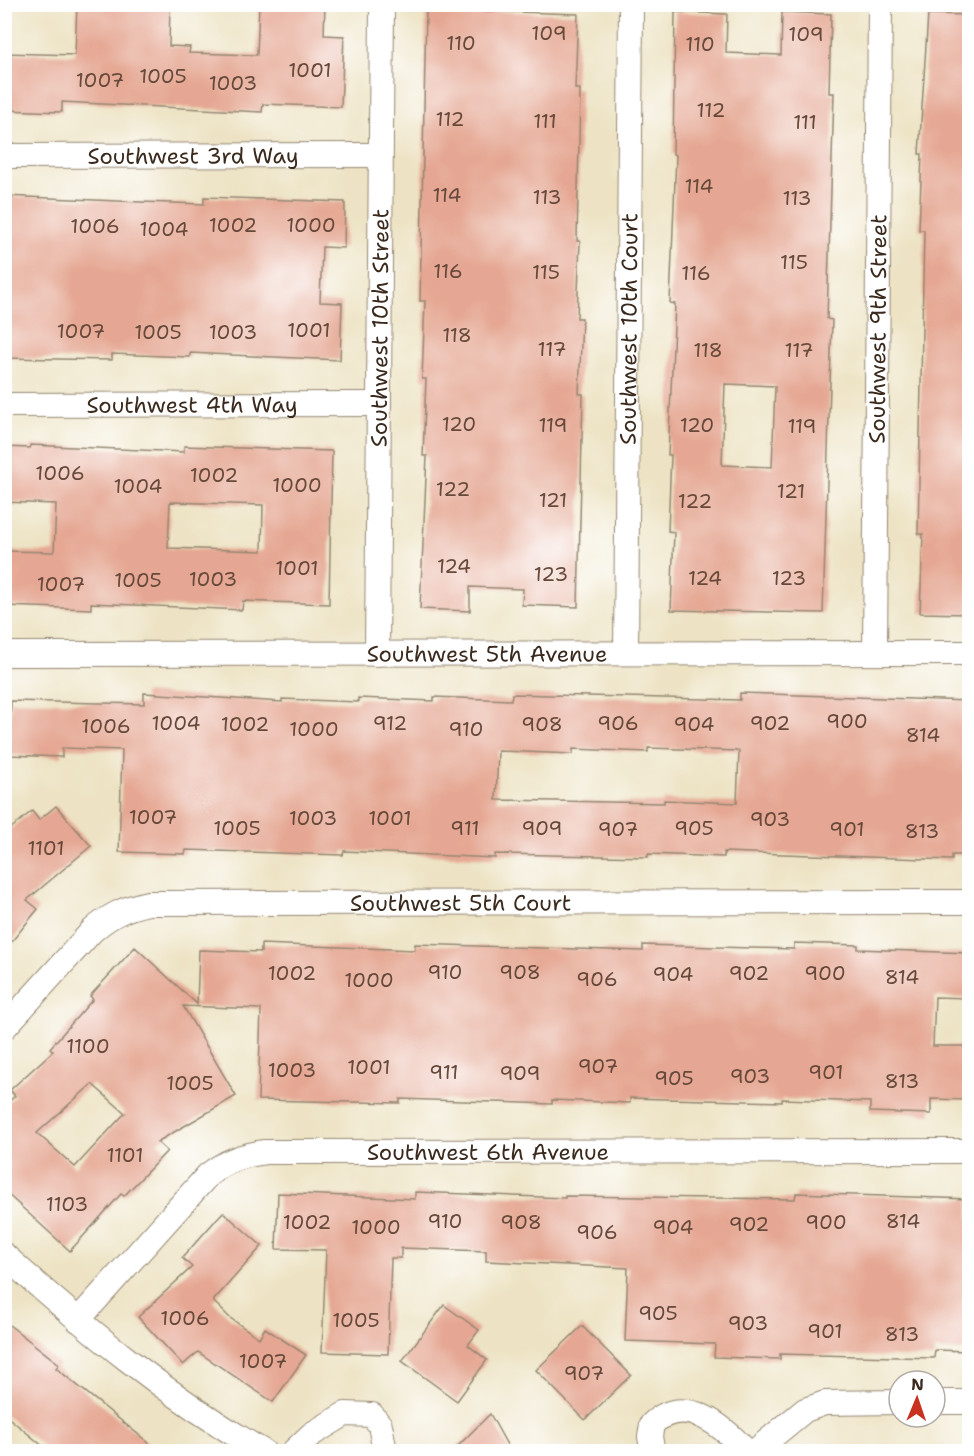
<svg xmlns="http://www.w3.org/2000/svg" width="974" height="1456" font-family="'Shantell Sans',sans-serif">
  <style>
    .building { fill: #e5a793; fill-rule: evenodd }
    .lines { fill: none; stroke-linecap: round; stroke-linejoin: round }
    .minor-casing { stroke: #948671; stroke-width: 26 }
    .minor { stroke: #fff; stroke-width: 24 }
    .labels { text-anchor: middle; stroke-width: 4.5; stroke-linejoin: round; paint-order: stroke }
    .number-label { font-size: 20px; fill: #66493b }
    .street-label { font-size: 22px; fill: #3b2a1e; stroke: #fff }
  </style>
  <rect width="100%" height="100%" fill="#fff"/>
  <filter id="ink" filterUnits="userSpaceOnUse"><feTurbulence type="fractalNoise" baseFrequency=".0167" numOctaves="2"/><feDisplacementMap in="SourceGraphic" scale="12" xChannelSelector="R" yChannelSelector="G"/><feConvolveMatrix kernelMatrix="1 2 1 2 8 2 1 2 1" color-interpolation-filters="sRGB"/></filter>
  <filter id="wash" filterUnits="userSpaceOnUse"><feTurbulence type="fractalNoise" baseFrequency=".008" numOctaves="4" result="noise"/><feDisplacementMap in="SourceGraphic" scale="24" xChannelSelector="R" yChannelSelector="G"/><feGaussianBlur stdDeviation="1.35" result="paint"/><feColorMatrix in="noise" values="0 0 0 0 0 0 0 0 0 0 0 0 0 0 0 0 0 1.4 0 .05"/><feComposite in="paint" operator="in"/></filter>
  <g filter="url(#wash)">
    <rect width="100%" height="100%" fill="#ede3c4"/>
    <g id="blocks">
      <!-- building -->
      <g class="building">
        <polygon points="77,4 170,4 169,46 190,47 189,53 257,55 259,4 325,4 324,35 344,36 341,107 263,104 262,112 62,102 62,112 4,110 4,53 75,55"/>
        <polygon points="426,9 578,14 575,89 580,89 577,241 580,241 577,318 582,318 579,394 583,394 578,607 522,605 523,589 470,587 470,611 420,609 427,456 423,456 426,379 422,379 425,301 420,301"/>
        <path d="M 675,12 L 727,14 L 726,53 L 781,55 L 782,12 L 831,14 L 829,93 L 834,93 L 827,319 L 832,320 L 823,613 L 671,610 L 674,532 L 668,531 L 671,455 L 668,455 L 675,304 L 670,303 L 676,155 L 673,154 ZM 725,384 L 775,386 L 772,467 L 722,465 Z"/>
        <polygon points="928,14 969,15 967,109 969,110 969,614 920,613 923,534 918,534 924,230 919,230 922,154 919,154"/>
        <polygon points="4,196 140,202 204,204 204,197 345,202 344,248 322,247 320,302 342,303 340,360 190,353 190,357 112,354 112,360 4,358 4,298 7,298 9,243 4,242"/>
        <path d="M 30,445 L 184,452 L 184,446 L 332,451 L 329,604 L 243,601 L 242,610 L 91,603 L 91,609 L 4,606 L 4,551 L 54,552 L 56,504 L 4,502 L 4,447 L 30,448 ZM 170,502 L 263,505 L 262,551 L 168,548 Z"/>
        <path d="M 144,693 L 282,702 L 282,699 L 358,702 L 358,698 L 434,701 L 434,697 L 511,700 L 512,694 L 740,700 L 740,693 L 969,701 L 969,855 L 952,855 L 952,860 L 724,852 L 724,857 L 648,854 L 648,857 L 495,854 L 495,858 L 344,851 L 343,855 L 186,850 L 185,854 L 119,852 L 122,750 L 62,748 L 62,757 L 9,755 L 11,701 L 144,704 ZM 648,748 L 739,751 L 737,803 L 664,800 L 664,803 L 496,800 L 498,751 L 573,754 L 573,749 L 648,752 Z"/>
        <polygon points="56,806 91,846 27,900 38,909 4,951 4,834 32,811 39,820"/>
        <path d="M 794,943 L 858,945 L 858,949 L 969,953 L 969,998 L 935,997 L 933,1046 L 969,1046 L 969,1100 L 931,1099 L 931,1114 L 870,1112 L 870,1102 L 782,1099 L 782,1102 L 630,1098 L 630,1103 L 552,1100 L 552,1104 L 400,1099 L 400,1103 L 258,1100 L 261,1009 L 183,1006 L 236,1096 L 157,1142 L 167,1151 L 124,1196 L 121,1194 L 70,1251 L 4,1191 L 4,1106 L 15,1096 L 10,1090 L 53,1051 L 50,1048 L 93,999 L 90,996 L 135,947 L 197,1004 L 199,950 L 261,952 L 261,944 L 415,950 L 415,944 L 643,951 L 643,945 L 794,949 ZM 92,1084 L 125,1113 L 75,1167 L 37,1133 Z"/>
        <polygon points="415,1192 565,1198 565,1196 795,1199 796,1193 969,1199 969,1351 935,1350 934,1358 780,1354 780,1359 714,1357 715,1344 625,1341 628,1268 486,1261 486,1251 401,1248 401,1258 391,1258 388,1354 322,1352 326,1250 276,1249 278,1193 415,1199"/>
        <polygon points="223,1212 262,1246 213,1301 230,1318 259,1338 265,1328 306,1355 273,1402 198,1352 183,1365 138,1317 192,1267 182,1258"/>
        <polygon points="444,1305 479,1330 468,1345 487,1360 457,1401 402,1361"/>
        <polygon points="4,1321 59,1364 56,1368 160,1452 50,1452 4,1414"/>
        <polygon points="582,1326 631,1375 585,1420 536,1370"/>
        <polygon points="490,1414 511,1452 452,1452"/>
      </g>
    </g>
  </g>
  <g filter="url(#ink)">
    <use href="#blocks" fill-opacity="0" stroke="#948671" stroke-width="1.5"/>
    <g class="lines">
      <!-- minor casing -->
      <g class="minor-casing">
        <g id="minor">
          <path id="s1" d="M 4,156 L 380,155"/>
          <path id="s2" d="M 4,405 L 379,404"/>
          <path id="s3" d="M 626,653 L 631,4"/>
          <path id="s4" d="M 875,653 L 880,4"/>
          <path id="s5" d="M 4,654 L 970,653"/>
          <path id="s6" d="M 377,654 L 382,4"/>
          <path id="s7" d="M 4,1028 L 92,931 C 110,915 125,908 148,903 L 970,902"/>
          <path d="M 4,1255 C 89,1331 165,1395 264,1452"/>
          <path id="s8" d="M 78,1320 L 208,1175 C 226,1161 242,1155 265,1152 L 970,1151"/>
          <polyline points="935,1402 970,1402"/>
          <polyline points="293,1452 312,1434 345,1414 372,1415 380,1425 385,1452"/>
          <path d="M 653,1452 L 650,1437 L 652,1424 C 685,1393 723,1426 747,1452"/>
          <polyline points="754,1452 805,1410 825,1403 899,1402"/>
        </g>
      </g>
      <!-- minor -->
      <use href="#minor" class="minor"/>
    </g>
  </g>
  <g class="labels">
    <!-- number labels -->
    <g class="number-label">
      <text x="549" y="40">109</text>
      <text x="806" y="41">109</text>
      <text x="461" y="50">110</text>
      <text x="700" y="51">110</text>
      <text x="310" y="77">1001</text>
      <text x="163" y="83">1005</text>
      <text x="100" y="87">1007</text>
      <text x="233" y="90">1003</text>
      <text x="711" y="117">112</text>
      <text x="450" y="126">112</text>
      <text x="545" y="128">111</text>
      <text x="805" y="129">111</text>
      <text x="699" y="193">114</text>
      <text x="447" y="202">114</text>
      <text x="547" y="204">113</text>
      <text x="797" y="205">113</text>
      <text x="233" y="232">1002</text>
      <text x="311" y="232">1000</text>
      <text x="95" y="233">1006</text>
      <text x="164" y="236">1004</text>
      <text x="794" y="269">115</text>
      <text x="448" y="278">116</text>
      <text x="546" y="279">115</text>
      <text x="696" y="280">116</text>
      <text x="309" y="337">1001</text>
      <text x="81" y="338">1007</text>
      <text x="158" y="339">1005</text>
      <text x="233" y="339">1003</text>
      <text x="457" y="342">118</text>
      <text x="552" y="356">117</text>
      <text x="708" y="357">118</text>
      <text x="799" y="357">117</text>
      <text x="459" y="431">120</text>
      <text x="553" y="432">119</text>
      <text x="697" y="432">120</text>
      <text x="802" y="433">119</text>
      <text x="60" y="480">1006</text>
      <text x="214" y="482">1002</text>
      <text x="297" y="492">1000</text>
      <text x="138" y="493">1004</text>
      <text x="453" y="496">122</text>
      <text x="791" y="498">121</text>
      <text x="553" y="507">121</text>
      <text x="695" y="508">122</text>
      <text x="454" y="573">124</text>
      <text x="297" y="575">1001</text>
      <text x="551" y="581">123</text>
      <text x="705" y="585">124</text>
      <text x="789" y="585">123</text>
      <text x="213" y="586">1003</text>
      <text x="138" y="587">1005</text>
      <text x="61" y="591">1007</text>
      <text x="847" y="728">900</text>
      <text x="176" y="730">1004</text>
      <text x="390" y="730">912</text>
      <text x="618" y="730">906</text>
      <text x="770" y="730">902</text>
      <text x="245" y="731">1002</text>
      <text x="542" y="731">908</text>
      <text x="694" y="731">904</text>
      <text x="106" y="733">1006</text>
      <text x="314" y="736">1000</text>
      <text x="466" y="736">910</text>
      <text x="923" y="742">814</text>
      <text x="153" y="824">1007</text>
      <text x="313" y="825">1003</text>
      <text x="390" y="825">1001</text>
      <text x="770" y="826">903</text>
      <text x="237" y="835">1005</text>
      <text x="465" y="835">911</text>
      <text x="542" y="835">909</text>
      <text x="694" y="835">905</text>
      <text x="618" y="836">907</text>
      <text x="847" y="836">901</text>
      <text x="922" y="838">813</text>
      <text x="46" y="855">1101</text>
      <text x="445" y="979">910</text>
      <text x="520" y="979">908</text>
      <text x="292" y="980">1002</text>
      <text x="749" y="980">902</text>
      <text x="825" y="980">900</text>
      <text x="673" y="981">904</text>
      <text x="902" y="984">814</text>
      <text x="597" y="986">906</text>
      <text x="369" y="987">1000</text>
      <text x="88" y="1053">1100</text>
      <text x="598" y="1073">907</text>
      <text x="369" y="1074">1001</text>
      <text x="292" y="1077">1003</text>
      <text x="444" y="1079">911</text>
      <text x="826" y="1079">901</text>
      <text x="520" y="1080">909</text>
      <text x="750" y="1083">903</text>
      <text x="674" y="1085">905</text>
      <text x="902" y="1088">813</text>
      <text x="190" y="1090">1005</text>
      <text x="125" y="1162">1101</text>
      <text x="67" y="1211">1103</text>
      <text x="445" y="1228">910</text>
      <text x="903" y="1228">814</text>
      <text x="307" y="1229">1002</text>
      <text x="521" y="1229">908</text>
      <text x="826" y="1229">900</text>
      <text x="749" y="1231">902</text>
      <text x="376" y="1234">1000</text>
      <text x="673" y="1234">904</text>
      <text x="597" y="1239">906</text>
      <text x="658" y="1320">905</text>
      <text x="185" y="1325">1006</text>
      <text x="356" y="1327">1005</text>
      <text x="748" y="1330">903</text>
      <text x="825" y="1338">901</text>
      <text x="902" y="1341">813</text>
      <text x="263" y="1368">1007</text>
      <text x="584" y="1380">907</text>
    </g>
    <!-- street labels -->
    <g class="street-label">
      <text dy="8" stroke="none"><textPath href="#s1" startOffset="189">Southwest 3rd Way</textPath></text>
      <text dy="8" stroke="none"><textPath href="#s6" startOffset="326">Southwest 10th Street</textPath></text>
      <text dy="8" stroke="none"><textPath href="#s3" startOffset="324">Southwest 10th Court</textPath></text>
      <text dy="8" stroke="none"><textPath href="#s4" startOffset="324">Southwest 9th Street</textPath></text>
      <text dy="8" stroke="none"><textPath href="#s2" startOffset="188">Southwest 4th Way</textPath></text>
      <text dy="8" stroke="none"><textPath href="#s5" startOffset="483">Southwest 5th Avenue</textPath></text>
      <text dy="8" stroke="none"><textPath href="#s7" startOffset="507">Southwest 5th Court</textPath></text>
      <text dy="8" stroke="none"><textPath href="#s8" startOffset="480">Southwest 6th Avenue</textPath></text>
    </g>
  </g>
  <!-- margin -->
  <rect width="974" height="1456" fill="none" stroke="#fff" stroke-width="24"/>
  <!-- north arrow -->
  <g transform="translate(917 1399) rotate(2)"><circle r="28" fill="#ffffff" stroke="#b1aaa5" stroke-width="1.5"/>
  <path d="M0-4.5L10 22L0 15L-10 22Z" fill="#c8321e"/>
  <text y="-9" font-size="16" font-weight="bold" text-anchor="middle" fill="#3b2a1e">N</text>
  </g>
</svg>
